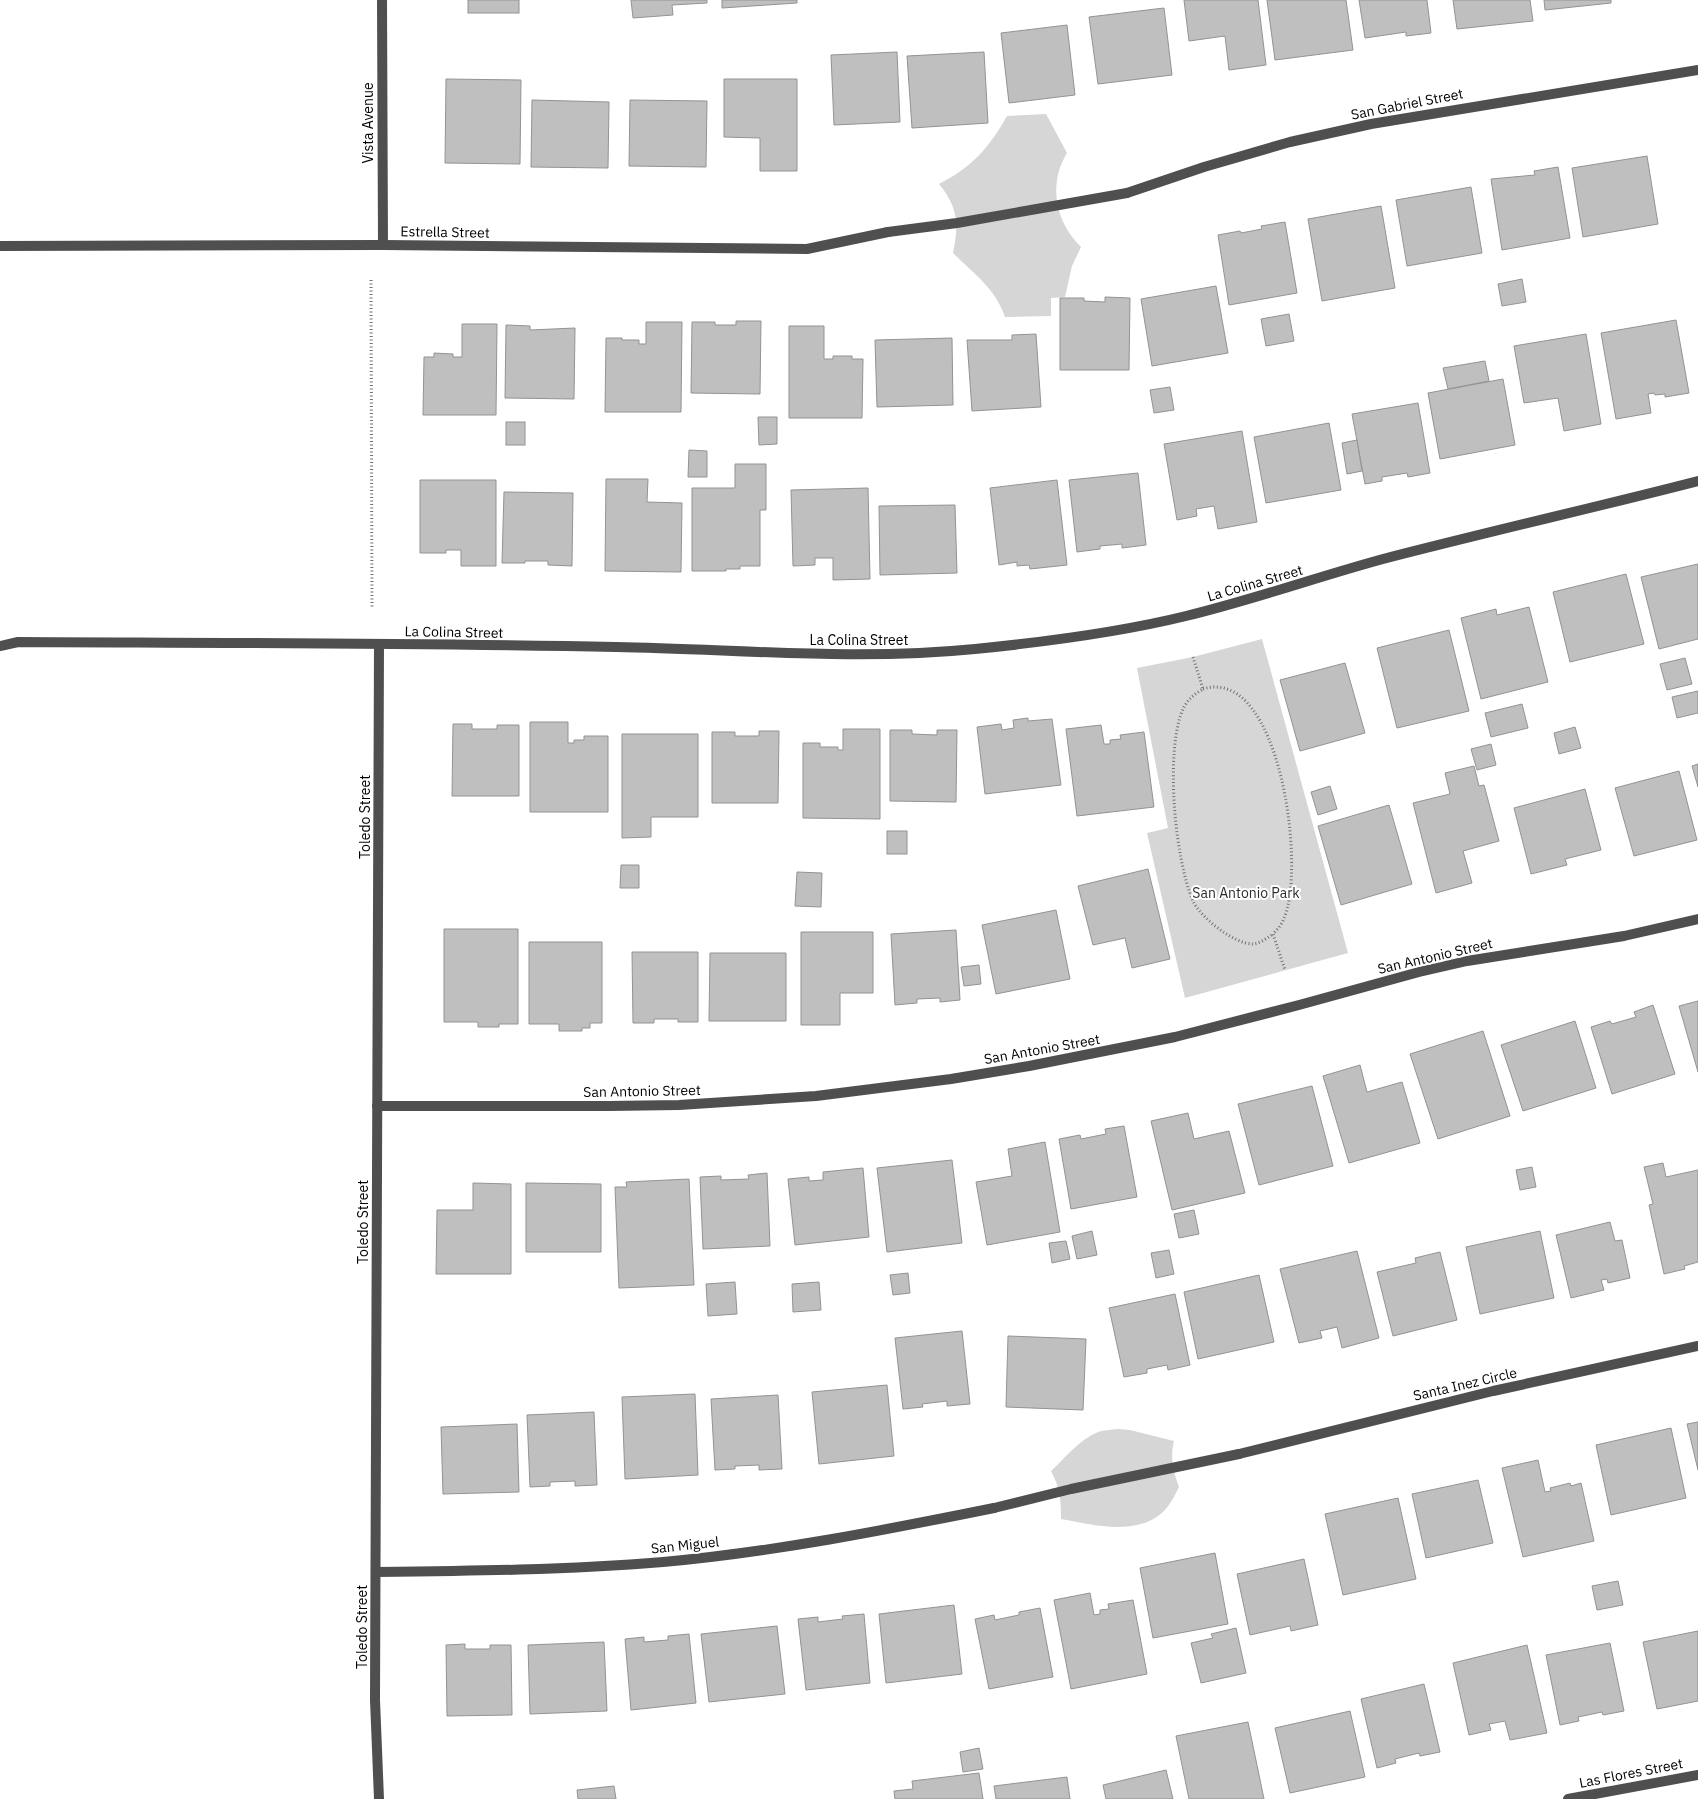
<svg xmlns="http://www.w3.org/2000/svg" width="1698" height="1799" font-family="'IBM Plex Sans',sans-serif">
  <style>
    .green { fill: #d6d6d6 }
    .building { fill: #bfbfbf; stroke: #939393 }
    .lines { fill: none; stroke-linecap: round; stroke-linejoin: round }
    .path { stroke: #717171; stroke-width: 3; stroke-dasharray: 1 2.5; stroke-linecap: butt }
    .lane { stroke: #4f4f4f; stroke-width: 10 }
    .street { stroke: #4f4f4f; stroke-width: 10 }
    .labels { text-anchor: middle; stroke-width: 4; stroke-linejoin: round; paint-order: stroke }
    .street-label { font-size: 14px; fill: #000; stroke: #fff }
    .park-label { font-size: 14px; fill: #2d2d2d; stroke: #fff }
  </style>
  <rect width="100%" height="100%" fill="#fff"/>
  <!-- green -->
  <g class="green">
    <path d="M 1046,114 L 1067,153 C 1048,184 1055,222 1081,247 L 1072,266 L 1065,297 L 1051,298 L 1051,316 L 1005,317 C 996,289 973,273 953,253 C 959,224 958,207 939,184 C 972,167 989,148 1007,116 Z"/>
    <polygon points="1262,639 1348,953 1185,998 1147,833 1168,828 1137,668 1193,657"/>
    <path d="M 1118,1429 L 1130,1430 L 1174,1441 C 1170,1457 1173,1471 1179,1487 C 1175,1495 1171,1503 1165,1510 C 1139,1537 1093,1525 1061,1519 C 1061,1501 1060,1487 1051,1471 C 1065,1458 1080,1439 1098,1432 C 1104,1430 1111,1430 1118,1429 Z"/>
  </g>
  <!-- building -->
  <g class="building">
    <rect x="468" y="0" width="51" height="13"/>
    <polygon points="631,0 707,0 707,3 672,5 673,15 633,18"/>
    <polygon points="722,0 797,0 797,3 722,8"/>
    <polygon points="1184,0 1258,0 1266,65 1229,70 1225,36 1189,41"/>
    <polygon points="1267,0 1346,0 1353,50 1275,60"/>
    <polygon points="1359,0 1427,0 1431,33 1406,36 1406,32 1365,38"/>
    <polygon points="1453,0 1530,0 1533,21 1457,29"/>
    <polygon points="1544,0 1611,0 1611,3 1545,10"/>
    <polygon points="1164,8 1172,75 1098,84 1089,17"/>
    <polygon points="1067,25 1075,95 1009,103 1001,33"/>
    <polygon points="897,52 900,122 834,125 831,55"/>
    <polygon points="984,52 988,123 912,128 907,56"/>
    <polygon points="446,79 521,80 520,164 445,163"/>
    <polygon points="724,79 797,79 797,171 760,171 760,138 724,137"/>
    <polygon points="532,100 609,102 608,168 531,167"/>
    <polygon points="630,100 707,101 706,167 629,166"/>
    <polygon points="1647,156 1658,224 1583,237 1572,168"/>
    <polygon points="1558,167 1570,238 1502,250 1491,179 1535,175 1534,171"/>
    <polygon points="1471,187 1482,253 1407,266 1396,200"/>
    <polygon points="1381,206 1395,288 1322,301 1308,219"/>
    <polygon points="1285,222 1297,293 1229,305 1218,235 1240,231 1241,233 1262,229 1261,226"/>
    <polygon points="1522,279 1526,302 1502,306 1498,284"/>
    <polygon points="1216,286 1228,353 1152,366 1141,299"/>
    <polygon points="1105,297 1130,298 1129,370 1060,370 1060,298 1084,298 1084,301 1105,302"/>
    <polygon points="1289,314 1294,341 1266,346 1261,319"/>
    <polygon points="1676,320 1689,393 1665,397 1665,394 1655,395 1654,393 1648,394 1651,413 1616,419 1601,333"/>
    <polygon points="736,321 761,321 760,394 691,393 692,322 715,322 715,325 736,325"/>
    <polygon points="646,322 682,322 681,412 605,412 606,338 622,338 622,340 639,340 639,344 646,344"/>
    <polygon points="462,324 497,324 496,415 423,415 424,357 434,357 434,353 453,354 453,357 462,357"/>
    <polygon points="506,325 530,326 530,330 575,328 574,399 505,398"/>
    <polygon points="789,326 824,326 824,359 833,359 833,356 852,356 852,359 863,359 862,418 789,418"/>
    <polygon points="1036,334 1041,407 972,411 967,340 1012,340 1012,335"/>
    <polygon points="1586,334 1601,424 1564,431 1558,398 1524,403 1514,346"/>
    <polygon points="952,338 953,405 877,407 875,340"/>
    <polygon points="1485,361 1489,381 1448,389 1443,368"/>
    <polygon points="1503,379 1515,445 1440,459 1428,393"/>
    <polygon points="1170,387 1174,410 1154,413 1150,390"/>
    <polygon points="1418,403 1430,473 1408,477 1407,473 1382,477 1382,481 1365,484 1352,414"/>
    <polygon points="758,417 777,417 777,444 759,445"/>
    <rect x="506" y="422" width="19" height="23"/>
    <polygon points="1329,423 1341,490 1266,503 1254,437"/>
    <polygon points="1242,431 1257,522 1218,529 1214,506 1196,509 1197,516 1177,520 1164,444"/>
    <polygon points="1357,440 1362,471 1347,474 1342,443"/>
    <polygon points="689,450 707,451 707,477 688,477"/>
    <polygon points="735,464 766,464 766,510 760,510 760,566 740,566 740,569 726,569 726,571 692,571 692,488 735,488"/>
    <polygon points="1138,473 1146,545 1122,548 1122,544 1100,546 1100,549 1077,552 1069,480"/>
    <polygon points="606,479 648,479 647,502 682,503 681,572 605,571"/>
    <polygon points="420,480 496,480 496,566 461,566 461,550 446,550 446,553 420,553"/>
    <polygon points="1057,480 1067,565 1030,569 1029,565 1017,566 1017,562 999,565 990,488"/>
    <polygon points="868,488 870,579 833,580 833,558 815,558 815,565 793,566 791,490"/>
    <polygon points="504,492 573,493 572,566 548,565 548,561 525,561 525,563 502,563"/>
    <polygon points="955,505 957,573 880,575 879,506"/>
    <polygon points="1698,564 1698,639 1659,649 1641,577"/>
    <polygon points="1626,574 1644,644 1570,662 1553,592"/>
    <polygon points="1529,607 1548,682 1481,699 1461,618 1496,609 1497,615"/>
    <polygon points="1449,630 1469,711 1397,728 1377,648"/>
    <polygon points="1685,658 1692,684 1667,690 1660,664"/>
    <polygon points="1345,663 1365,733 1300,751 1280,680"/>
    <polygon points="1698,691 1698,713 1677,718 1672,697"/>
    <polygon points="1522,704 1528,728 1491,737 1485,713"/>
    <polygon points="1028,718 1028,721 1052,719 1061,785 985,794 977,727 1001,724 1002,730 1014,728 1013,720"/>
    <polygon points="530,722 568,722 568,743 574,743 574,740 584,740 584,736 608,736 608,812 530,812"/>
    <polygon points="453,724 472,724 472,729 497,729 497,725 519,725 519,796 452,796"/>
    <polygon points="1101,725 1104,744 1110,744 1110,740 1121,739 1120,735 1144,732 1154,807 1077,816 1066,729"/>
    <polygon points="1575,727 1581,748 1559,754 1554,733"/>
    <polygon points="843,729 880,729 880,819 803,818 803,743 820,743 820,747 838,747 838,750 843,750"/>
    <polygon points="890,730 912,730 912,734 937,735 937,730 957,730 956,802 890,801"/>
    <polygon points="759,731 779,731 778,803 712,803 712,732 735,732 735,736 759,736"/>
    <polygon points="622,734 698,734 698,817 651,817 651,837 622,838"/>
    <polygon points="1491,744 1496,765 1477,770 1471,749"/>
    <polygon points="1698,764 1698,787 1692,766"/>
    <polygon points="1474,766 1479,786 1484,785 1499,841 1463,851 1472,883 1436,893 1413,803 1450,794 1445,773"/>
    <polygon points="1679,771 1697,840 1634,856 1615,788"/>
    <polygon points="1330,786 1337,809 1318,815 1311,792"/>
    <polygon points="1585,789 1601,850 1565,859 1567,865 1531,874 1514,808"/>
    <polygon points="1389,805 1412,884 1341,905 1318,826"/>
    <rect x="887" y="831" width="20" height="23"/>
    <polygon points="621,865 639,865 639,888 620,888"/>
    <polygon points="1148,869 1170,959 1132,968 1125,938 1093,945 1078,886"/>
    <polygon points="797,872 822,873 821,907 795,906"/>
    <polygon points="1056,910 1070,979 996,994 982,925"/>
    <polygon points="444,929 518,929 518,1024 499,1024 499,1027 478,1027 478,1022 444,1022"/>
    <polygon points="956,930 960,1000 940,1002 940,998 917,999 917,1003 895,1005 891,934"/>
    <polygon points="801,932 873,932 873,993 840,993 840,1025 801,1025"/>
    <polygon points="529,942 602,942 602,1023 590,1023 590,1028 582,1028 582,1031 559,1031 559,1024 529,1024"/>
    <polygon points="632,952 698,952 698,1022 678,1022 678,1019 654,1019 654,1023 633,1023"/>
    <polygon points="710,953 786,953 786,1021 709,1021"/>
    <polygon points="979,965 981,984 964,986 961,967"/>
    <polygon points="1698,1001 1698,1072 1679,1006"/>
    <polygon points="1653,1005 1675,1074 1612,1094 1591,1027 1610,1021 1612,1024 1636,1017 1634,1012"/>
    <polygon points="1575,1021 1596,1088 1523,1111 1501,1045"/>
    <polygon points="1483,1031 1510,1116 1438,1139 1410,1054"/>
    <polygon points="1360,1065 1367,1092 1402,1082 1420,1143 1349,1163 1323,1076"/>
    <polygon points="1312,1086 1333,1166 1259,1185 1238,1104"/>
    <polygon points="1188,1113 1194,1139 1229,1131 1245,1193 1172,1210 1151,1121"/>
    <polygon points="1124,1126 1137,1197 1071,1209 1059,1139 1080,1135 1081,1139 1106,1134 1105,1129"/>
    <polygon points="1045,1142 1060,1232 987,1245 976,1182 1012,1176 1008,1149"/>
    <polygon points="952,1160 962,1243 887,1252 877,1168"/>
    <polygon points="1663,1163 1666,1177 1698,1170 1698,1262 1684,1266 1685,1269 1664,1274 1649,1205 1653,1204 1644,1167"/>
    <polygon points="1532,1167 1536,1187 1520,1190 1516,1170"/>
    <polygon points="863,1168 869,1237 795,1245 788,1179 809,1177 809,1181 823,1180 823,1172"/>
    <polygon points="767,1173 770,1246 703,1249 700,1177 721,1176 721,1180 749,1179 748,1175"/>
    <polygon points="689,1179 694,1285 619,1288 615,1187 627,1187 626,1182"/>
    <polygon points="473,1183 511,1184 511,1274 436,1274 437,1210 473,1210"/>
    <polygon points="526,1183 601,1184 601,1252 526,1252"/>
    <polygon points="1194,1210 1199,1234 1179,1238 1174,1214"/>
    <polygon points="1610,1222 1615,1241 1622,1240 1630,1278 1608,1283 1607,1279 1601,1280 1604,1290 1571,1298 1556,1235"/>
    <polygon points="1092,1231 1097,1255 1077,1259 1072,1236"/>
    <polygon points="1540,1231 1554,1298 1480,1314 1466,1247"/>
    <polygon points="1066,1241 1070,1259 1052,1263 1049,1243"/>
    <polygon points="1169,1250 1174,1274 1156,1278 1151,1253"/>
    <polygon points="1357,1251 1379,1338 1342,1348 1337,1327 1320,1331 1322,1338 1299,1343 1280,1269"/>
    <polygon points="1440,1252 1457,1320 1393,1336 1377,1272 1416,1263 1415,1258"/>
    <polygon points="908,1273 910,1293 893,1295 890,1275"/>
    <polygon points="1259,1275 1274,1342 1198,1359 1184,1292"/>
    <polygon points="735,1282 737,1314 708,1316 706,1284"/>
    <polygon points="819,1282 821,1310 793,1312 792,1284"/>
    <polygon points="1175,1294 1190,1365 1168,1370 1167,1365 1147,1369 1147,1373 1124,1377 1109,1308"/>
    <polygon points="962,1331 970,1404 947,1406 947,1401 922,1404 923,1407 903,1409 895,1338"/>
    <polygon points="1008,1336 1086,1339 1083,1410 1006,1407"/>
    <polygon points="887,1385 894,1456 819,1464 812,1392"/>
    <polygon points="695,1394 698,1475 625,1479 622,1397"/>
    <polygon points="778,1395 782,1469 759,1470 759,1465 735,1466 735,1469 715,1470 711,1399"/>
    <polygon points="594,1412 597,1485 575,1486 575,1481 550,1482 550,1486 530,1487 527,1415"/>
    <polygon points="1698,1422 1698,1470 1687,1424"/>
    <polygon points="517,1424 519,1492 443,1494 441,1427"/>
    <polygon points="1671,1428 1686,1498 1611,1515 1596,1445"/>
    <polygon points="1538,1460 1545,1492 1551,1491 1550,1488 1570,1483 1571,1486 1581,1483 1594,1541 1523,1557 1502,1468"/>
    <polygon points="1478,1480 1493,1543 1426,1558 1412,1494"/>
    <polygon points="1398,1498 1416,1579 1343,1595 1325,1514"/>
    <polygon points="1215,1553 1228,1624 1153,1638 1140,1568"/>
    <polygon points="1304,1559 1318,1625 1291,1631 1290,1626 1250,1635 1237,1574"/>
    <polygon points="1618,1581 1623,1605 1597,1610 1592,1586"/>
    <polygon points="1090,1593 1094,1615 1100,1614 1100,1610 1109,1609 1108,1604 1133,1600 1147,1674 1071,1689 1054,1600"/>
    <polygon points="954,1605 962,1674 886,1683 879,1614"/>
    <polygon points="1040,1608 1053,1677 989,1689 975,1619 994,1615 995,1620 1019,1615 1019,1612"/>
    <polygon points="864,1614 870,1683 806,1690 798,1619 818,1617 818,1622 843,1619 842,1616"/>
    <polygon points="777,1626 785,1694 709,1702 701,1634"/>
    <polygon points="1236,1628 1246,1673 1201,1683 1191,1643 1213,1638 1211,1634"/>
    <polygon points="1698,1631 1698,1701 1657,1709 1643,1642"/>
    <polygon points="689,1634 696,1703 631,1710 625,1639 644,1637 644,1642 668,1640 668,1636"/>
    <polygon points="604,1642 607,1711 530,1714 528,1645"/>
    <polygon points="1610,1643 1624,1711 1603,1715 1602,1712 1578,1717 1579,1721 1560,1725 1546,1655"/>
    <polygon points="465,1644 465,1649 490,1649 490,1645 511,1645 512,1715 447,1716 446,1645"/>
    <polygon points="1527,1645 1547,1733 1510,1740 1505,1721 1489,1724 1491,1730 1469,1735 1453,1663"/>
    <polygon points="1424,1684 1440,1752 1420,1756 1419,1753 1395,1759 1396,1763 1377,1768 1361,1699"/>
    <polygon points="1350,1711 1365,1777 1290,1793 1275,1728"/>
    <polygon points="1248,1722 1264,1799 1189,1799 1176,1736"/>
    <polygon points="979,1748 983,1769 963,1772 960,1752"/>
    <polygon points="1166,1770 1173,1799 1106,1799 1103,1785"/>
    <polygon points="979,1773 983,1799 895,1799 894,1791 913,1789 912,1781"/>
    <polygon points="1067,1777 1070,1799 996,1799 994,1786"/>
    <polygon points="614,1786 616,1799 578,1799 577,1790"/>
  </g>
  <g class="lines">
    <!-- path -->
    <g class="path">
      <polyline points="371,280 372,609"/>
      <path d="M 1193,657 L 1203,689 C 1195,694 1188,699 1184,707 C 1164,748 1175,860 1193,901 C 1201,918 1234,944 1253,944 C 1261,943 1267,938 1273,934"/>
      <path d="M 1203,689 C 1281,665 1306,871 1284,918 C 1282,924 1278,929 1273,934 L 1285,970"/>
    </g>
    <!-- lane -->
    <g class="lane">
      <polyline points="888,232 957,223 1127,193"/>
      <polyline points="994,1508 1071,1489 1239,1454"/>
    </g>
    <!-- street -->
    <g class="street">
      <polyline points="382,0 383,245"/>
      <polyline points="1127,193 1204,167 1290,142 1371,124 1698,70"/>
      <polyline points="0,246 383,245 807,249 888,232"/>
      <path d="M 0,646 L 18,642 C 217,643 417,643 616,647 C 736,649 855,661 975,649 C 1045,642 1117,633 1186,616 C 1252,600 1317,577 1383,559 C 1487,532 1593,508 1698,481"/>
      <polyline points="377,1106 609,1106 679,1105 816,1096 951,1079 1029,1066 1175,1037 1299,1005 1419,972 1467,961 1624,936 1698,919"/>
      <polyline points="1239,1454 1493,1391 1698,1346"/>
      <path d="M 376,1572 C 471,1571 567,1570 663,1562 C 774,1552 885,1530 994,1508"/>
      <polyline points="379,1799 375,1700 379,645"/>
      <polyline points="1568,1799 1698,1775"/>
    </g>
  </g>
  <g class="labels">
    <!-- street labels -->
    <g class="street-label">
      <text transform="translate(1407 104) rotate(-11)" y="5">San Gabriel Street</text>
      <text transform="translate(368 123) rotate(-90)" y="5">Vista Avenue</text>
      <text transform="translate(445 232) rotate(1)" y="5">Estrella Street</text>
      <text transform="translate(1255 583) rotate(-16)" y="5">La Colina Street</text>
      <text transform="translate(454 632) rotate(1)" y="5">La Colina Street</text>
      <text x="859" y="645">La Colina Street</text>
      <text transform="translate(365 817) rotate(-90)" y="5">Toledo Street</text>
      <text transform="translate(1435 956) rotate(-13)" y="5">San Antonio Street</text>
      <text transform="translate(1042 1049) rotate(-10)" y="5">San Antonio Street</text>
      <text transform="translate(642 1091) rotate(-1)" y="5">San Antonio Street</text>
      <text transform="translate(363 1222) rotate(-90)" y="5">Toledo Street</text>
      <text transform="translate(1465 1384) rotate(-13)" y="5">Santa Inez Circle</text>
      <text transform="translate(685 1545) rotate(-6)" y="5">San Miguel</text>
      <text transform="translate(362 1627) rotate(-90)" y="5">Toledo Street</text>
      <text transform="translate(1631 1773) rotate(-11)" y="5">Las Flores Street</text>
    </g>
    <!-- park labels -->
    <g class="park-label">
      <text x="1246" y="898">San Antonio Park</text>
    </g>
  </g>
</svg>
